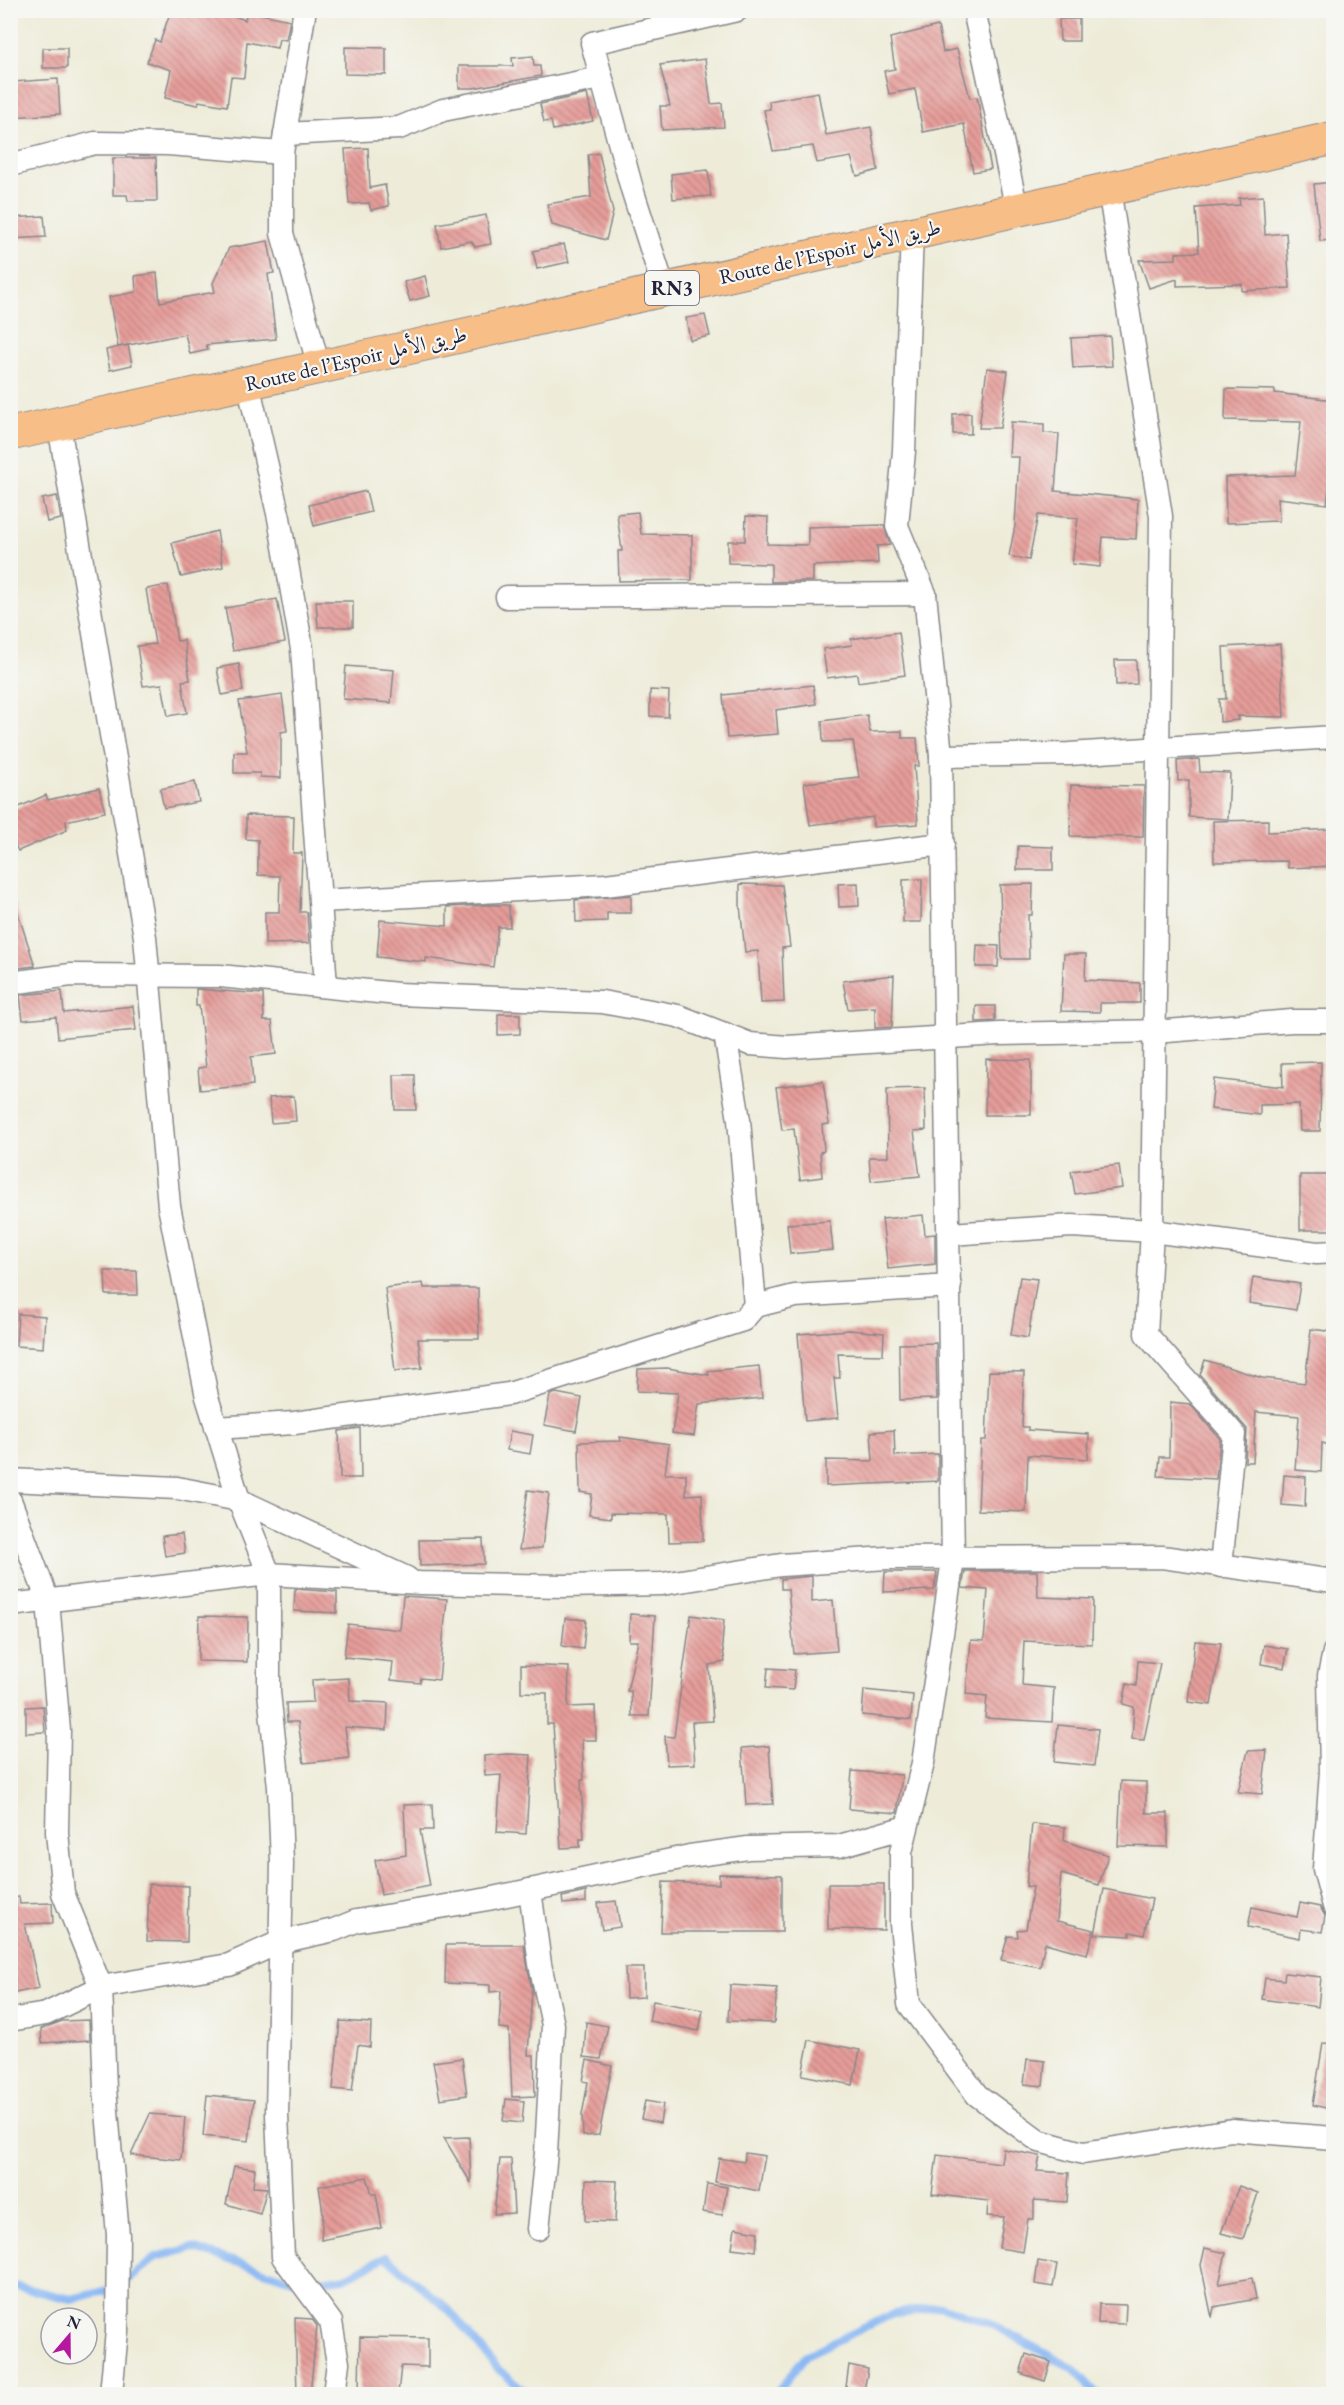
<svg xmlns="http://www.w3.org/2000/svg" width="1344" height="2405" font-family="'EB Garamond',Amiri,serif">
  <style>
    .lines { fill: none; stroke-linecap: round; stroke-linejoin: round }
    .stream { stroke: #8ab8f4; stroke-width: 8 }
    .building { fill: url(#building-back-hatch) }
    .minor-casing { stroke: #88878a; stroke-width: 25 }
    .trunk-casing { stroke: #88878a; stroke-width: 35 }
    .minor { stroke: #fff; stroke-width: 22 }
    .trunk { stroke: #f7be87; stroke-width: 33 }
    .labels { text-anchor: middle; stroke-width: 4.5; stroke-linejoin: round; paint-order: stroke }
    .shield { fill: #f6f6f2; stroke: #626272; stroke-width: 1.5 }
    .shield-label { font-size: 20px; font-weight: bold; fill: #22223b }
    .street-label { font-size: 21px; fill: #22223b; stroke: #f6f6f2 }
  </style>
  <defs>
    <pattern id="building-back-hatch" width="6" height="6" patternUnits="userSpaceOnUse" patternTransform="scale(1.5)"><rect width="6" height="6" fill="#e69d9a"/><path d="M-1 5l2 2M0 0l6 6M5-1l2 2" fill="none" stroke="#ba807f"/></pattern>
  </defs>
  <rect width="100%" height="100%" fill="#f6f6f2"/>
  <filter id="ink" filterUnits="userSpaceOnUse"><feTurbulence type="fractalNoise" baseFrequency=".0167" numOctaves="2"/><feDisplacementMap in="SourceGraphic" scale="12" xChannelSelector="R" yChannelSelector="G"/><feConvolveMatrix kernelMatrix="1 2 1 2 8 2 1 2 1" color-interpolation-filters="sRGB"/></filter>
  <filter id="wash" filterUnits="userSpaceOnUse"><feTurbulence type="fractalNoise" baseFrequency=".008" numOctaves="4" result="noise"/><feDisplacementMap in="SourceGraphic" scale="24" xChannelSelector="R" yChannelSelector="G"/><feGaussianBlur stdDeviation="1.35" result="paint"/><feColorMatrix in="noise" values="0 0 0 0 0 0 0 0 0 0 0 0 0 0 0 0 0 1.4 0 .05"/><feComposite in="paint" operator="in"/></filter>
  <g filter="url(#wash)">
    <rect width="100%" height="100%" fill="#eeecd9"/>
    <g class="lines">
      <!-- stream -->
      <g class="stream">
        <polyline points="307,2282 344,2278 386,2257 449,2310 499,2370 529,2394"/>
        <polyline points="10,2285 71,2299 118,2288 156,2257 192,2248 292,2280"/>
        <polyline points="776,2394 806,2355 893,2314 940,2306 988,2322 1074,2369 1097,2394"/>
      </g>
    </g>
    <g id="blocks">
      <!-- building -->
      <g class="building">
        <polygon points="171,10 218,10 245,20 247,11 290,20 286,40 279,39 277,48 247,42 244,78 231,77 227,106 199,101 198,105 165,98 171,70 147,62 155,40 160,42"/>
        <polygon points="1059,19 1079,19 1079,41 1060,41"/>
        <polygon points="938,26 943,52 957,49 970,98 977,97 991,169 973,172 964,124 923,132 915,89 889,94 884,71 895,69 890,38"/>
        <polygon points="345,47 386,48 386,75 345,74"/>
        <rect x="43" y="48" width="24" height="20"/>
        <polygon points="533,56 534,66 540,66 541,76 473,88 459,88 459,66 513,66 512,58"/>
        <polygon points="705,59 711,104 722,103 724,127 662,130 660,106 670,106 660,65"/>
        <polygon points="58,79 60,114 10,117 13,82"/>
        <polygon points="818,92 826,135 871,127 878,170 857,176 851,157 817,163 813,146 773,151 764,110 770,109 769,101"/>
        <polygon points="587,94 593,121 553,130 551,121 544,122 540,104"/>
        <polygon points="368,148 370,188 385,185 389,206 371,210 369,203 349,204 345,149"/>
        <polygon points="599,153 613,212 606,240 552,225 547,204 591,197 588,155"/>
        <polygon points="113,158 156,158 157,201 128,201 127,195 113,195"/>
        <polygon points="708,170 711,196 673,199 671,174"/>
        <polygon points="1334,182 1334,240 1320,241 1314,184"/>
        <polygon points="1263,196 1265,235 1286,233 1290,288 1242,291 1242,284 1177,286 1177,279 1149,288 1139,260 1176,259 1176,253 1199,252 1196,208 1240,205 1239,198"/>
        <polygon points="486,215 491,244 475,247 471,241 441,247 437,224"/>
        <polygon points="44,216 46,237 10,239 10,218"/>
        <polygon points="268,241 274,273 268,274 276,339 206,345 208,350 190,354 185,334 118,347 109,297 136,292 135,276 157,273 160,302 215,292 213,283 229,248"/>
        <polygon points="564,244 569,262 537,269 533,251"/>
        <polygon points="425,276 430,296 410,301 404,282"/>
        <polygon points="705,315 710,336 690,340 686,318"/>
        <polygon points="1110,336 1112,366 1073,368 1071,338"/>
        <polygon points="128,345 132,365 110,370 106,350"/>
        <polygon points="987,368 1008,371 1000,428 979,428"/>
        <polygon points="1226,389 1275,390 1275,393 1334,400 1334,450 1327,504 1278,498 1279,521 1226,523 1225,477 1295,475 1301,422 1225,420"/>
        <polygon points="971,413 971,434 953,434 953,414"/>
        <polygon points="1011,422 1044,424 1044,433 1059,434 1055,491 1138,499 1136,539 1103,537 1100,567 1072,564 1078,518 1038,515 1029,560 1009,556 1015,526 1019,457 1009,457"/>
        <polygon points="366,491 371,512 314,526 309,505"/>
        <polygon points="57,496 61,519 47,522 42,499"/>
        <polygon points="638,512 641,534 692,535 692,580 619,581 618,551 622,551 617,514"/>
        <polygon points="746,516 768,517 767,544 808,545 808,527 884,525 890,545 877,546 878,563 813,566 813,581 771,582 771,564 728,563 728,541 745,541"/>
        <polygon points="217,531 223,567 181,577 172,543"/>
        <polygon points="168,585 177,641 184,640 190,680 182,681 187,713 168,716 162,684 143,686 137,646 155,644 146,589"/>
        <polygon points="277,599 285,642 233,651 225,608"/>
        <polygon points="316,601 353,601 353,627 318,627"/>
        <polygon points="899,632 905,675 858,682 857,674 827,678 823,649 852,645 851,639"/>
        <polygon points="1280,644 1284,717 1238,716 1239,720 1220,722 1219,699 1226,699 1223,647"/>
        <polygon points="1115,660 1136,660 1137,684 1116,685"/>
        <polygon points="239,664 243,691 222,695 217,668"/>
        <polygon points="346,666 394,670 391,703 343,699"/>
        <polygon points="813,685 816,704 776,710 778,734 727,738 723,695"/>
        <polygon points="650,690 669,691 668,717 650,716"/>
        <polygon points="282,695 287,731 281,732 281,778 260,777 260,773 234,773 234,752 247,752 239,701"/>
        <polygon points="867,715 870,732 902,731 902,738 917,738 919,766 914,766 918,824 873,827 873,817 810,825 804,783 859,777 853,741 823,742 822,721"/>
        <polygon points="1199,759 1200,772 1230,773 1228,819 1189,817 1189,780 1178,781 1177,761"/>
        <polygon points="195,782 199,802 164,808 160,789"/>
        <polygon points="1071,785 1144,786 1143,837 1070,836"/>
        <polygon points="99,788 105,812 66,821 67,830 18,851 10,834 10,811 46,795 48,800"/>
        <polygon points="246,815 294,816 293,853 302,853 300,912 307,912 309,943 265,944 265,912 279,912 280,876 258,875 258,840 246,839"/>
        <polygon points="1268,820 1268,832 1334,829 1334,866 1288,868 1287,861 1214,862 1213,821"/>
        <polygon points="1018,846 1053,847 1053,870 1017,870"/>
        <polygon points="922,879 921,922 903,922 903,880"/>
        <polygon points="858,883 859,906 839,907 838,884"/>
        <polygon points="740,884 782,885 790,947 782,948 784,1002 761,1003 758,951 745,952 740,905"/>
        <polygon points="1033,884 1032,915 1028,915 1029,959 1002,959 1000,885"/>
        <polygon points="631,895 631,913 607,913 607,921 576,922 575,900"/>
        <polygon points="15,904 35,966 10,969 10,905"/>
        <polygon points="487,905 509,905 510,927 498,927 493,967 426,958 426,962 377,957 380,920 447,926 447,907"/>
        <polygon points="977,945 999,946 998,967 976,967"/>
        <polygon points="1064,954 1086,954 1085,980 1140,983 1140,1003 1100,1003 1100,1012 1061,1011"/>
        <polygon points="894,975 892,1027 875,1028 875,1007 848,1009 843,981"/>
        <polygon points="196,989 263,994 264,1021 272,1021 276,1054 251,1057 253,1085 200,1090 198,1068 206,1067 199,1006 196,1006"/>
        <polygon points="62,991 64,1013 133,1006 136,1030 58,1038 56,1017 23,1020 20,995"/>
        <polygon points="976,1006 995,1006 995,1021 976,1022"/>
        <polygon points="498,1014 520,1014 520,1034 498,1035"/>
        <polygon points="986,1059 1031,1060 1031,1115 985,1115"/>
        <polygon points="1321,1062 1320,1131 1300,1131 1299,1104 1260,1105 1260,1115 1211,1109 1214,1079 1283,1087 1282,1063"/>
        <polygon points="394,1075 415,1075 416,1110 395,1110"/>
        <polygon points="823,1081 829,1124 822,1125 824,1151 820,1152 822,1177 800,1180 794,1129 782,1130 776,1087"/>
        <polygon points="925,1088 926,1130 914,1131 920,1176 871,1181 869,1157 888,1157 887,1089"/>
        <polygon points="294,1096 296,1121 271,1123 269,1098"/>
        <polygon points="1119,1165 1122,1188 1075,1194 1071,1171"/>
        <rect x="1300" y="1175" width="34" height="55"/>
        <polygon points="923,1215 925,1235 935,1234 935,1264 888,1269 882,1219"/>
        <polygon points="830,1221 833,1250 790,1254 787,1224"/>
        <polygon points="105,1271 137,1271 138,1295 106,1295"/>
        <polygon points="1020,1277 1037,1279 1028,1338 1011,1335"/>
        <polygon points="1253,1277 1300,1284 1296,1310 1249,1303"/>
        <polygon points="423,1283 424,1288 478,1288 479,1339 418,1339 422,1368 395,1371 385,1288"/>
        <polygon points="18,1314 45,1316 43,1348 16,1346"/>
        <polygon points="1311,1329 1334,1332 1334,1446 1322,1443 1321,1472 1295,1470 1299,1416 1256,1412 1253,1462 1245,1462 1247,1429 1200,1375 1205,1360 1262,1378 1305,1383"/>
        <polygon points="849,1330 884,1333 883,1355 838,1354 840,1378 834,1378 838,1418 805,1421 798,1334"/>
        <polygon points="936,1343 937,1399 900,1400 899,1344"/>
        <polygon points="759,1366 762,1398 699,1404 694,1436 672,1433 678,1393 637,1391 638,1369 667,1368 709,1375 708,1371"/>
        <polygon points="989,1371 1024,1372 1022,1427 1028,1427 1028,1430 1089,1434 1088,1459 1028,1455 1026,1512 978,1510 981,1440 986,1440"/>
        <polygon points="556,1393 582,1398 576,1431 544,1425 550,1395"/>
        <polygon points="1170,1402 1190,1404 1220,1439 1216,1479 1158,1476 1160,1457 1169,1457"/>
        <polygon points="360,1428 361,1478 340,1478 339,1431"/>
        <polygon points="894,1430 895,1456 938,1454 938,1481 826,1486 826,1460 873,1461 871,1432"/>
        <polygon points="510,1431 533,1435 530,1454 507,1450"/>
        <polygon points="620,1437 669,1444 665,1474 686,1474 686,1495 702,1494 703,1541 669,1542 668,1514 611,1513 611,1518 589,1515 592,1494 580,1492 579,1442 621,1441"/>
        <polygon points="1284,1475 1306,1477 1305,1507 1282,1505"/>
        <polygon points="528,1490 549,1493 542,1548 519,1550"/>
        <polygon points="182,1534 185,1553 165,1556 162,1536"/>
        <polygon points="483,1539 484,1564 420,1566 419,1540"/>
        <polygon points="965,1571 1037,1571 1038,1597 1093,1599 1092,1644 1024,1641 1022,1685 1054,1688 1052,1722 985,1718 987,1696 966,1694 971,1640 984,1641 988,1590 962,1588"/>
        <polygon points="885,1572 937,1572 934,1590 884,1592"/>
        <polygon points="812,1576 812,1602 833,1600 837,1651 794,1654 788,1589 781,1589 781,1579"/>
        <polygon points="295,1589 337,1592 337,1613 294,1611"/>
        <polygon points="403,1596 447,1599 439,1680 421,1678 420,1683 391,1680 393,1662 344,1657 348,1624 400,1630"/>
        <polygon points="630,1614 655,1616 649,1716 632,1716 631,1691 627,1691 638,1641 629,1641"/>
        <polygon points="691,1615 724,1620 722,1644 725,1662 709,1665 713,1721 692,1722 695,1764 667,1765 665,1736 674,1737"/>
        <polygon points="199,1616 248,1617 247,1662 198,1661"/>
        <polygon points="565,1618 586,1620 583,1649 562,1646"/>
        <polygon points="1195,1641 1221,1643 1211,1705 1188,1702"/>
        <polygon points="1264,1645 1288,1649 1284,1668 1261,1664"/>
        <polygon points="1138,1661 1160,1663 1144,1740 1132,1739 1134,1707 1123,1704 1127,1684 1136,1686"/>
        <polygon points="521,1665 569,1667 568,1707 595,1706 596,1740 582,1740 584,1780 581,1780 584,1839 580,1839 580,1847 561,1848 553,1724 547,1724 547,1693 521,1692"/>
        <polygon points="768,1668 795,1670 793,1690 766,1688"/>
        <polygon points="349,1678 350,1701 388,1703 387,1730 345,1727 349,1758 304,1763 298,1722 287,1722 286,1703 313,1702 312,1680"/>
        <polygon points="864,1690 913,1695 911,1720 862,1715"/>
        <polygon points="43,1706 45,1732 26,1733 26,1707"/>
        <polygon points="1058,1725 1098,1729 1094,1766 1054,1762"/>
        <polygon points="769,1746 773,1804 746,1805 742,1748"/>
        <polygon points="1267,1750 1262,1794 1238,1792 1248,1751"/>
        <polygon points="508,1754 531,1755 526,1834 497,1832 501,1775 485,1776 484,1756"/>
        <polygon points="852,1771 902,1775 897,1813 849,1809"/>
        <polygon points="1121,1781 1146,1782 1146,1813 1168,1813 1168,1847 1118,1846"/>
        <polygon points="432,1804 433,1830 420,1830 430,1886 381,1895 375,1860 406,1855 404,1805"/>
        <polygon points="1032,1824 1065,1827 1064,1841 1108,1855 1099,1885 1061,1874 1057,1921 1094,1930 1087,1954 1045,1943 1040,1967 1001,1960 1008,1936 1018,1937 1017,1930 1026,1929 1033,1887 1026,1886"/>
        <polygon points="719,1874 782,1875 782,1932 661,1932 663,1882 719,1884"/>
        <polygon points="149,1884 188,1886 187,1942 147,1941"/>
        <polygon points="828,1884 884,1884 884,1930 828,1929"/>
        <polygon points="1104,1889 1152,1899 1144,1935 1130,1932 1130,1936 1095,1934"/>
        <polygon points="586,1892 586,1902 563,1904 562,1897"/>
        <polygon points="19,1897 20,1904 52,1903 53,1923 25,1924 39,1988 10,1994 10,1898"/>
        <polygon points="616,1901 620,1927 602,1930 598,1903"/>
        <polygon points="1300,1903 1320,1907 1325,1916 1322,1932 1301,1929 1300,1938 1248,1927 1252,1907 1297,1917"/>
        <polygon points="446,1945 524,1945 532,1990 528,2055 534,2055 535,2096 512,2097 509,2029 499,2028 501,1991 490,1992 490,1985 445,1983"/>
        <polygon points="625,1968 644,1968 644,1997 626,1998"/>
        <polygon points="1285,1973 1321,1977 1318,2007 1262,1999 1265,1978 1284,1980"/>
        <polygon points="730,1985 777,1988 774,2023 728,2021"/>
        <polygon points="653,2001 703,2010 699,2031 649,2021"/>
        <polygon points="89,2020 90,2040 42,2043 41,2029 62,2021"/>
        <polygon points="340,2021 371,2023 370,2047 358,2045 352,2091 333,2089"/>
        <polygon points="586,2022 608,2026 601,2059 584,2057"/>
        <polygon points="809,2040 860,2050 853,2085 802,2075"/>
        <polygon points="1323,2043 1334,2044 1334,2110 1313,2105"/>
        <polygon points="462,2058 467,2095 440,2099 433,2062"/>
        <polygon points="1027,2059 1045,2061 1043,2086 1024,2084"/>
        <polygon points="587,2060 612,2066 599,2135 583,2136 582,2115 588,2082 583,2081"/>
        <polygon points="207,2095 254,2100 249,2141 203,2136"/>
        <polygon points="506,2099 524,2101 522,2123 503,2121"/>
        <polygon points="645,2101 663,2104 660,2123 641,2119"/>
        <polygon points="150,2114 185,2117 181,2160 131,2155"/>
        <polygon points="469,2137 471,2183 444,2138"/>
        <polygon points="1003,2149 1040,2156 1037,2171 1069,2173 1067,2202 1034,2200 1034,2219 1028,2219 1023,2252 999,2248 1004,2217 987,2216 988,2201 932,2194 937,2155 1001,2163"/>
        <polygon points="745,2153 765,2156 759,2191 715,2182 719,2158 744,2162"/>
        <polygon points="500,2159 511,2159 514,2213 494,2214"/>
        <polygon points="234,2166 255,2169 253,2187 267,2188 260,2214 226,2204"/>
        <polygon points="367,2177 372,2194 376,2194 382,2228 321,2240 323,2213 319,2186"/>
        <polygon points="586,2180 617,2181 615,2222 585,2221"/>
        <polygon points="707,2184 727,2187 722,2215 703,2212"/>
        <polygon points="1239,2186 1258,2193 1243,2239 1221,2233"/>
        <polygon points="735,2228 758,2232 756,2251 732,2248"/>
        <polygon points="1205,2248 1226,2253 1219,2284 1252,2278 1256,2299 1214,2307 1212,2318 1201,2265"/>
        <polygon points="1038,2261 1057,2264 1053,2287 1035,2284"/>
        <polygon points="1099,2304 1126,2305 1125,2324 1098,2323"/>
        <polygon points="295,2318 312,2319 317,2326 310,2394 297,2394"/>
        <polygon points="360,2337 428,2338 428,2367 401,2366 398,2394 365,2394 366,2392 359,2391"/>
        <polygon points="1026,2354 1051,2362 1045,2381 1020,2373"/>
        <polygon points="849,2365 868,2369 864,2391 846,2387"/>
      </g>
    </g>
  </g>
  <g filter="url(#ink)">
    <use href="#blocks" fill-opacity="0" stroke="#88878a" stroke-width="1.5"/>
    <g class="lines">
      <!-- minor casing -->
      <g class="minor-casing">
        <g id="minor">
          <polyline points="974,10 1017,210"/>
          <polyline points="304,15 282,153 282,233 319,367"/>
          <polyline points="285,134 399,128 443,110 600,78"/>
          <polyline points="10,165 95,143 168,144 282,153"/>
          <polyline points="1109,189 1161,516 1152,1231 1146,1334 1234,1434 1221,1566"/>
          <polyline points="912,233 904,451 897,526 925,594 941,756 953,1559 923,1763 901,1852 901,1924 909,2004 977,2095 1039,2141 1083,2153 1232,2130 1334,2138"/>
          <polyline points="664,289 632,189 592,43 737,10"/>
          <polyline points="248,383 279,518 302,649 326,986"/>
          <polyline points="59,425 145,937 169,1206 207,1397 239,1500 269,1574 269,1692 279,1787 282,1863 277,2114 283,2257 331,2322 338,2363 334,2394"/>
          <polyline points="507,597 925,594"/>
          <polyline points="941,756 1069,754 1334,737"/>
          <polyline points="321,901 605,885 943,844"/>
          <polyline points="10,983 71,975 220,976 398,994 602,1002 678,1016 750,1044 787,1047 999,1034 1167,1031 1292,1021 1334,1021"/>
          <polyline points="725,1034 739,1120 755,1306"/>
          <polyline points="950,1234 1072,1226 1152,1231 1317,1253 1334,1252"/>
          <polyline points="216,1428 294,1423 509,1394 743,1320 755,1306 795,1296 950,1286"/>
          <polyline points="10,1480 177,1488 239,1500 407,1578"/>
          <polyline points="10,1500 48,1601 59,1731 57,1832 63,1893 101,1987 105,2089 118,2235 117,2331 111,2394"/>
          <polyline points="10,1605 269,1574 420,1583 564,1586 662,1584 781,1565 887,1558 1162,1557 1334,1581"/>
          <polyline points="1334,1652 1329,1676 1331,1771 1324,1869 1334,1906"/>
          <polyline points="530,1890 540,1964 553,2025 546,2153 538,2229"/>
          <polyline points="10,2020 46,2014 101,1987 229,1965 280,1942 334,1930 356,1921 488,1899 690,1856 748,1848 839,1846 906,1827"/>
        </g>
      </g>
      <!-- trunk casing -->
      <g class="trunk-casing">
        <polyline id="trunk" points="10,434 385,353 1334,138"/>
      </g>
      <!-- minor -->
      <use href="#minor" class="minor"/>
      <!-- trunk -->
      <use href="#trunk" class="trunk"/>
    </g>
  </g>
  <g class="labels">
    <!-- shield labels -->
    <rect class="shield" x="645" y="271" width="54" height="34" rx="4.5"/>
    <g class="shield-label">
      <text x="672" y="295">RN3</text>
    </g>
    <!-- street labels -->
    <g class="street-label">
      <text transform="translate(830 252) rotate(-13)" y="7">Route de l’Espoir طريق الأمل</text>
      <text transform="translate(356 359) rotate(-13)" y="7">Route de l’Espoir طريق الأمل</text>
    </g>
  </g>
  <!-- margin -->
  <rect width="1344" height="2405" fill="none" stroke="#f6f6f2" stroke-width="36"/>
  <!-- north arrow -->
  <g transform="translate(69 2336) rotate(20)"><circle r="28" fill="#f6f6f2" stroke="#a1a1a9" stroke-width="1.5"/>
  <path d="M0-4.5L10 22L0 15L-10 22Z" fill="#b5179e"/>
  <text y="-9" font-size="16" font-weight="bold" text-anchor="middle" fill="#22223b">N</text>
  </g>
</svg>
